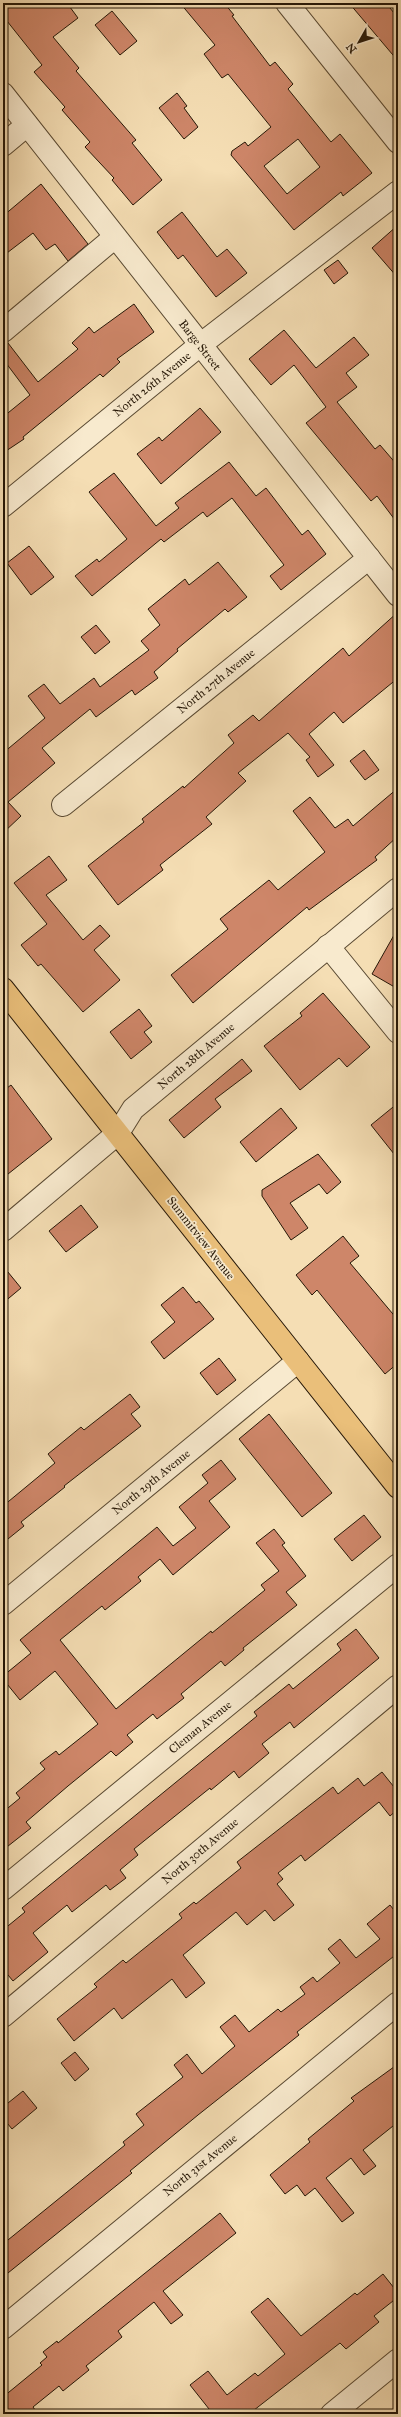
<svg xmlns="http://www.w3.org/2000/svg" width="401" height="2417" font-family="'IM FELL Great Primer',serif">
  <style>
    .building { fill: #ce8669; stroke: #251707; fill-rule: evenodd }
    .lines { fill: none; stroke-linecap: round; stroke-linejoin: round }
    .minor-casing { stroke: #594932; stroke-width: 24 }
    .major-casing { stroke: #251707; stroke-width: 24 }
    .minor { stroke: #f8eace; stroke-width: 22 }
    .major { stroke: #eabf7a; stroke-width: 22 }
    .labels { text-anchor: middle; stroke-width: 3.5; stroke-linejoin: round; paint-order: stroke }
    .street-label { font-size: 12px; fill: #251707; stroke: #f8eace }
  </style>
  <rect width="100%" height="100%" fill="#f5deb4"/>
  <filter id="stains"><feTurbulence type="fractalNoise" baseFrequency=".005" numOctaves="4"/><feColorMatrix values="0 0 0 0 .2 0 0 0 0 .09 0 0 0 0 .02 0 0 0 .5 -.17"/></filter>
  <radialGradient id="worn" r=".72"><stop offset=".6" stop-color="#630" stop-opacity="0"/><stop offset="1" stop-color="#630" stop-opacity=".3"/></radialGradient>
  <!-- building -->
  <g class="building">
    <polygon points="3,3 67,3 78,18 53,37 79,68 76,71 136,140 132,143 162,180 133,205 112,180 114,178 85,147 90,142 62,110 65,107 34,72 42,65 3,16"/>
    <path d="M 180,3 L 224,3 L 234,15 L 232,16 L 270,66 L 275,62 L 293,84 L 288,89 L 331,142 L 340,134 L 372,173 L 343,196 L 341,192 L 294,230 L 231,155 L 232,151 L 245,142 L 248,146 L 271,127 L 228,74 L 222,78 L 204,54 L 215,45 ZM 298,139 L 320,167 L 287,194 L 264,166 Z"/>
    <polygon points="349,3 386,3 398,18 398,61"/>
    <polygon points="112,11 137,41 120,55 95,25"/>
    <polygon points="177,93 187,106 184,108 198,127 184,139 159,108"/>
    <polygon points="41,184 88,244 68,261 55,244 46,250 33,233 3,256 3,216"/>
    <polygon points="182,212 217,257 227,249 247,273 216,297 183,255 178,259 157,232"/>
    <polygon points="398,225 398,278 372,248"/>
    <polygon points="338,260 348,273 334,284 324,270"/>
    <polygon points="134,304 154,332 117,359 120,362 103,377 100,374 23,437 24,439 3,453 3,417 30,395 3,359 3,347 8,343 38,382 78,349 72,343 89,327 94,333"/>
    <polygon points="284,330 316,368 354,337 369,355 346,373 357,387 337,402 375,449 380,445 398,466 398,524 377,496 371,501 306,423 326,407 294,365 271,385 249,359"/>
    <polygon points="200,408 221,432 161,484 137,454 159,437 162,441"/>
    <polygon points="229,462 256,496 266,488 302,535 308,530 326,554 281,590 270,576 284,565 232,498 207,517 203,512 164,542 161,539 92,596 75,576 97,559 99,562 127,539 89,492 114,473 156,526 179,508 175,503"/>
    <polygon points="29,546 54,577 31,595 7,563"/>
    <polygon points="218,562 247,597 228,612 225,609 177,649 178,651 154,672 158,678 135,695 132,690 96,717 90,709 42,748 55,763 8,802 21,816 3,833 3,753 45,718 28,696 44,684 60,704 94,678 100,687 149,650 141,641 160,625 148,609 185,579 189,585"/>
    <polygon points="398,612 398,678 343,723 334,712 309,734 334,765 318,777 306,760 310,757 288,733 238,773 246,781 206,817 212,824 160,865 163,870 118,905 88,866 144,822 142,819 183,786 184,788 234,743 228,735 253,715 259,721 343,648 349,656"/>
    <polygon points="96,625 110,642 95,654 81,637"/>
    <polygon points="364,750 379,770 365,780 350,761"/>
    <polygon points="398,788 398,836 375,857 377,860 309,910 307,907 193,1003 171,975 228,929 220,919 269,880 278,890 325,852 293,811 310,797 335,828 348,819 353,826"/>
    <polygon points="49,856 67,880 46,895 83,940 100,925 110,936 94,950 120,980 83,1012 41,964 38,966 21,945 47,924 14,883"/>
    <polygon points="398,928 398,989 372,974"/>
    <polygon points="323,993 370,1047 347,1067 339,1058 300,1090 264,1046 302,1016 300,1013"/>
    <polygon points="139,1009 152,1026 144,1032 152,1042 131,1059 110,1032"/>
    <polygon points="242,1059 252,1071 215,1099 221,1107 184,1138 169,1120"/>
    <polygon points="11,1085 52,1139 3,1178 3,1091"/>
    <polygon points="398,1103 398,1159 371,1125"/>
    <polygon points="281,1108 297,1128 256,1162 240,1142"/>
    <polygon points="318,1154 341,1182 327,1194 319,1184 290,1203 308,1228 291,1240 262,1196 262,1190"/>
    <polygon points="81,1205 98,1227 66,1252 49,1231"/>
    <polygon points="343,1236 359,1256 350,1263 398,1320 398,1363 385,1374 317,1290 312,1295 296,1275"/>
    <polygon points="3,1266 21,1288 3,1303"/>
    <polygon points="183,1287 196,1303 199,1301 214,1319 164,1359 151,1342 175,1322 161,1305"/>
    <polygon points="219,1358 236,1380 217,1395 200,1373"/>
    <polygon points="130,1394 140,1407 131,1414 141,1426 64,1486 65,1487 21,1522 24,1526 3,1543 3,1506 55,1463 48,1454 81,1427 84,1430"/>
    <polygon points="269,1414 332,1493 302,1517 239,1439"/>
    <polygon points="221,1460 236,1479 209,1501 230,1527 173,1575 160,1559 138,1577 141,1581 105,1610 102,1606 60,1640 116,1709 211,1631 212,1633 265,1590 261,1585 279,1571 256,1543 274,1529 285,1543 282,1545 306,1576 286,1592 297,1605 243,1648 244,1650 225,1666 221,1661 181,1694 184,1698 157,1719 153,1714 127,1735 133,1742 116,1756 111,1751 68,1786 26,1822 31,1828 3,1850 3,1812 20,1798 16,1793 45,1769 40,1763 56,1751 59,1755 98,1724 55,1671 20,1700 3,1679 3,1676 31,1653 20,1640 157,1527 173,1546 196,1528 179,1507 208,1483 202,1475"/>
    <polygon points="364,1515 381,1537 352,1561 334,1539"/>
    <polygon points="356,1629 379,1658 294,1728 290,1722 262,1744 269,1753 239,1778 234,1771 211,1790 210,1788 134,1849 138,1855 120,1870 126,1878 110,1890 106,1885 72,1912 67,1905 33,1933 48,1952 13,1981 3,1969 3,1930 25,1912 22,1908 257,1716 254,1712 289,1684 293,1689 341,1650 337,1644"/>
    <polygon points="382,1772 398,1792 398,1809 390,1816 379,1802 305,1861 301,1855 278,1873 283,1879 277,1884 294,1905 274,1921 265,1910 247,1925 236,1912 183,1955 205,1983 186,1998 172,1979 122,2019 114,2008 74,2041 57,2019 97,1987 94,1984 123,1960 126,1963 182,1918 179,1914 194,1902 196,1904 241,1868 237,1862 333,1787 338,1794 358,1778 364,1786"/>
    <polygon points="390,1905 398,1915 398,1953 297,2032 299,2035 198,2115 130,2171 132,2173 3,2277 3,2244 125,2145 123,2142 144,2125 136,2114 183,2077 174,2065 187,2054 202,2074 235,2046 220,2027 235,2015 249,2032 278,2009 281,2012 305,1994 300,1987 313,1977 317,1982 340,1963 328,1949 340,1939 356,1958 380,1939 367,1924"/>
    <polygon points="75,2052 89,2069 75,2081 61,2063"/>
    <polygon points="398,2064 398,2122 363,2150 376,2166 364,2175 351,2158 326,2178 354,2213 342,2222 315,2188 305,2196 297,2185 285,2194 270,2175 310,2142 308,2139 354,2101 351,2098"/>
    <polygon points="23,2091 37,2108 12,2129 3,2118 3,2107"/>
    <polygon points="220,2213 236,2233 163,2291 183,2315 171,2324 154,2302 118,2331 122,2337 86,2366 89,2370 63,2391 59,2386 33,2407 38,2414 8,2414 3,2408 3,2397 42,2365 40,2363 47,2357 43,2352 57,2341 58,2343"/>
    <polygon points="383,2274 398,2293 398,2297 374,2316 379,2322 346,2349 340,2343 249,2414 213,2414 190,2385 208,2371 227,2395 255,2373 258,2376 285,2354 251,2312 268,2298 301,2336 355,2293 357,2295"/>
  </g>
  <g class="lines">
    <!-- minor casing -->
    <g class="minor-casing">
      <g id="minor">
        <polyline points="287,3 398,142"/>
        <polyline points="3,94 398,595"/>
        <polyline points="3,145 27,125"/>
        <polyline points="3,331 115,237"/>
        <polyline points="3,506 200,345 398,192"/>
        <polyline points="63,805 369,558"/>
        <polyline points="328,946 398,1032"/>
        <polyline points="3,1230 118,1133 133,1109 398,889"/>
        <polyline points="3,1604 298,1361"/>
        <polyline points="3,1889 398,1565"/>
        <polyline points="3,2016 398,1686"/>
        <polyline points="3,2328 398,2003"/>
        <polyline points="332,2414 398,2360"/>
      </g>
    </g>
    <!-- major casing -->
    <g class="major-casing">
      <polyline id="major" points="3,989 398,1487"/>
    </g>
    <!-- minor -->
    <use href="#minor" class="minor"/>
    <!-- major -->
    <use href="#major" class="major"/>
  </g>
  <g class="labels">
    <!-- street labels -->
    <g class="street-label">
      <text transform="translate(200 345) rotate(52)" y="4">Barge Street</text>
      <text transform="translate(152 384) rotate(-39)" y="4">North 26th Avenue</text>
      <text transform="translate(216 681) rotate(-39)" y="4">North 27th Avenue</text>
      <text transform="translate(196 1056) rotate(-40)" y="4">North 28th Avenue</text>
      <text transform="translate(201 1238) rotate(52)" y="4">Summitview Avenue</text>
      <text transform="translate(151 1482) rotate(-39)" y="4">North 29th Avenue</text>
      <text transform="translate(200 1727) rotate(-39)" y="4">Cleman Avenue</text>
      <text transform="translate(200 1851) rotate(-40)" y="4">North 30th Avenue</text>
      <text transform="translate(200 2165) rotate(-39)" y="4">North 31st Avenue</text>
    </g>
  </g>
  <!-- margin -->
  <rect width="401" height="2417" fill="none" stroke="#f5deb4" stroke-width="16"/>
  <rect x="4" y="4" width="393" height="2409" fill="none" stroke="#251707" stroke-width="2"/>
  <rect x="8" y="8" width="385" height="2401" fill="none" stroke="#251707"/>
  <!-- north arrow -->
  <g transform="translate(359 42) rotate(231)" stroke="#f8eace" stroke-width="3" paint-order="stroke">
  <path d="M0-3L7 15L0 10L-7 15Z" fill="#251707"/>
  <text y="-6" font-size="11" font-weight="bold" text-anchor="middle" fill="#251707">N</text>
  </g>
  <rect width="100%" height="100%" filter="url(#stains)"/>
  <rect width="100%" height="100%" fill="url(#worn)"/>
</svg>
